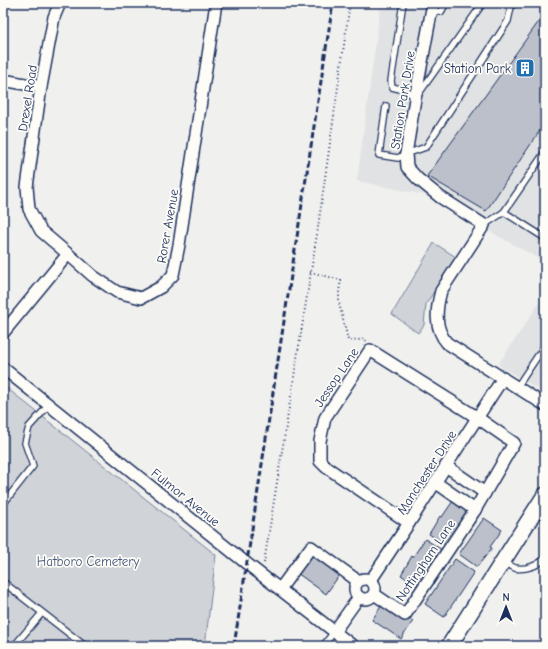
<svg xmlns="http://www.w3.org/2000/svg" width="548" height="649" font-family="'Comic Neue',sans-serif">
  <style>
    .built { fill: #e0e2e3 }
    .green { fill: #d0d3d8; stroke: #76819b }
    .building { fill: #bbc0ca; stroke: #1b2f5e }
    .lines { fill: none; stroke-linecap: round; stroke-linejoin: round }
    .lane-casing { stroke: #1b2f5e; stroke-width: 8 }
    .street-casing { stroke: #1b2f5e; stroke-width: 14 }
    .secondary-casing { stroke: #1b2f5e; stroke-width: 18 }
    .path { stroke: #1b2f5e; stroke-width: 2; stroke-dasharray: 1 3; stroke-linecap: butt }
    .lane { stroke: #fdfcf7; stroke-width: 5.5 }
    .street { stroke: #fdfcf7; stroke-width: 11 }
    .secondary { stroke: #fdfcf7; stroke-width: 15 }
    .rail { stroke: #1b2f5e; stroke-width: 3; stroke-dasharray: 6 3; stroke-linecap: butt }
    .labels { text-anchor: middle; stroke-width: 3.5; stroke-linejoin: round; paint-order: stroke }
    .poi-label { font-size: 13px; fill: #1b2f5e; stroke: #fdfcf7; text-anchor: end }
    .street-label { font-size: 13px; fill: #1b2f5e; stroke: #fdfcf7 }
    .park-label { font-size: 13px; fill: #48587c; stroke: #fdfcf7 }
  </style>
  <rect width="100%" height="100%" fill="#f0f0ee"/>
  <filter id="ink" filterUnits="userSpaceOnUse"><feTurbulence type="fractalNoise" baseFrequency=".025" numOctaves="2"/><feDisplacementMap in="SourceGraphic" scale="8" xChannelSelector="R" yChannelSelector="G"/><feConvolveMatrix kernelMatrix="1 2 1 2 8 2 1 2 1" color-interpolation-filters="sRGB"/></filter>
  <g filter="url(#ink)">
    <!-- built -->
    <g class="built">
      <polygon points="381,3 545,3 545,262 425,195 357,181"/>
      <polygon points="545,294 545,393 498,365"/>
    </g>
    <!-- green -->
    <g class="green">
      <polygon points="434,243 456,257 426,304 424,325 418,333 392,314"/>
      <polygon points="3,385 216,555 205,646 3,646"/>
    </g>
    <!-- building -->
    <g class="building">
      <polygon points="545,13 545,123 486,211 427,176"/>
      <polygon points="455,498 471,509 447,546 429,534 440,516 442,517"/>
      <polygon points="484,518 502,530 490,547 492,548 477,567 459,554"/>
      <polygon points="425,539 442,550 418,586 401,575 412,556 413,557"/>
      <polygon points="311,552 341,573 326,594 297,573"/>
      <polygon points="455,559 474,572 444,617 425,604"/>
      <polygon points="384,602 413,621 401,639 372,620"/>
    </g>
    <g class="lines">
      <!-- lane casing -->
      <g class="lane-casing">
        <g id="lane">
          <polyline points="403,3 391,81 392,87 408,91 415,99 483,3"/>
          <polyline points="431,11 441,12 446,3"/>
          <polyline points="386,106 379,155 398,158 406,154 426,147 508,21 511,7 508,3"/>
          <polyline points="504,212 545,152"/>
          <polyline points="484,225 504,212 545,238"/>
          <polyline points="517,387 545,345"/>
          <polyline points="3,504 33,466 25,443 29,427 49,405"/>
          <path d="M 503,562 C 507,564 511,566 515,568 C 525,570 538,566 545,558"/>
          <polyline points="3,582 85,646"/>
          <polyline points="14,646 42,613"/>
          <polyline points="323,646 334,632"/>
        </g>
      </g>
      <!-- street casing -->
      <g class="street-casing">
        <g id="street">
          <polyline points="60,3 54,17 41,87 27,187 29,209 41,231 68,254"/>
          <path d="M 433,3 L 415,99 L 406,154 L 407,167 L 418,179 L 440,197 L 484,225 L 441,291 C 436,309 434,328 447,343 L 545,405"/>
          <polyline points="3,80 41,87"/>
          <polyline points="3,333 68,254 93,276 117,292 141,298 161,287 173,275 179,245 216,3"/>
          <polyline points="3,368 246,563 353,646"/>
          <polyline points="446,466 485,493"/>
          <polyline points="435,482 475,510"/>
          <circle cx="365" cy="589" r="10"/>
          <polyline points="371,580 409,523 503,378"/>
          <polyline points="280,589 311,547 358,581"/>
          <polyline points="374,594 405,615 475,510 514,443 478,418 370,350 325,418 320,441 320,461 326,467 409,523"/>
          <polyline points="334,632 359,597"/>
        </g>
      </g>
      <!-- secondary casing -->
      <g class="secondary-casing">
        <polyline id="secondary" points="449,646 545,495"/>
      </g>
      <!-- path -->
      <g class="path">
        <polyline points="310,272 341,280 339,291 339,303 348,340 352,341 365,339 366,341"/>
        <polyline points="264,563 317,234 350,3"/>
      </g>
      <!-- lane -->
      <use href="#lane" class="lane"/>
      <!-- street -->
      <use href="#street" class="street"/>
      <!-- secondary -->
      <use href="#secondary" class="secondary"/>
      <!-- rail -->
      <polyline class="rail" points="234,646 333,3"/>
    </g>
  </g>
  <!-- icons -->
  <defs>
    <g id="building-square" transform="scale(1)"><rect x="-9" y="-9" width="18" height="18" rx="4" fill="#1f6fb2" stroke="#fdfcf7"/><path d="M-4-6H4V6H1V3H-1V6H-4ZM-2.5-4.3h1.7v1.8h-1.7ZM.8-4.3h1.7v1.8H.8ZM-2.5-1h1.7V.8h-1.7ZM.8-1h1.7V.8H.8Z" fill="#fff"/></g>
  </defs>
  <g fill-rule="evenodd">
    <use href="#building-square" x="525" y="68"/>
  </g>
  <g class="labels">
    <!-- poi labels -->
    <g class="poi-label">
      <text x="511" y="73">Station Park</text>
    </g>
    <!-- street labels -->
    <g class="street-label">
      <text transform="translate(27 98) rotate(-81)" y="5">Drexel Road</text>
      <text transform="translate(402 100) rotate(-81)" y="5">Station Park Drive</text>
      <text transform="translate(167 226) rotate(-80)" y="5">Rorer Avenue</text>
      <text transform="translate(336 377) rotate(-56)" y="5">Jessop Lane</text>
      <text transform="translate(426 472) rotate(-57)" y="5">Manchester Drive</text>
      <text transform="translate(186 497) rotate(39)" y="5">Fulmor Avenue</text>
      <text transform="translate(425 560) rotate(-56)" y="5">Nottingham Lane</text>
    </g>
    <!-- park labels -->
    <g class="park-label">
      <text x="88" y="566">Hatboro Cemetery</text>
    </g>
  </g>
  <!-- margin -->
  <rect width="548" height="649" fill="none" stroke="#fdfcf7" stroke-width="16"/>
  <rect x="8" y="8" width="532" height="633" fill="none" stroke="#1b2f5e" stroke-width="1.5" filter="url(#ink)"/>
  <!-- north arrow -->
  <g transform="translate(506 607)" stroke="#fdfcf7" stroke-width="3" paint-order="stroke">
  <path d="M0-3L7 15L0 10L-7 15Z" fill="#1b2f5e"/>
  <text y="-6" font-size="11" font-weight="bold" text-anchor="middle" fill="#1b2f5e">N</text>
  </g>
</svg>
